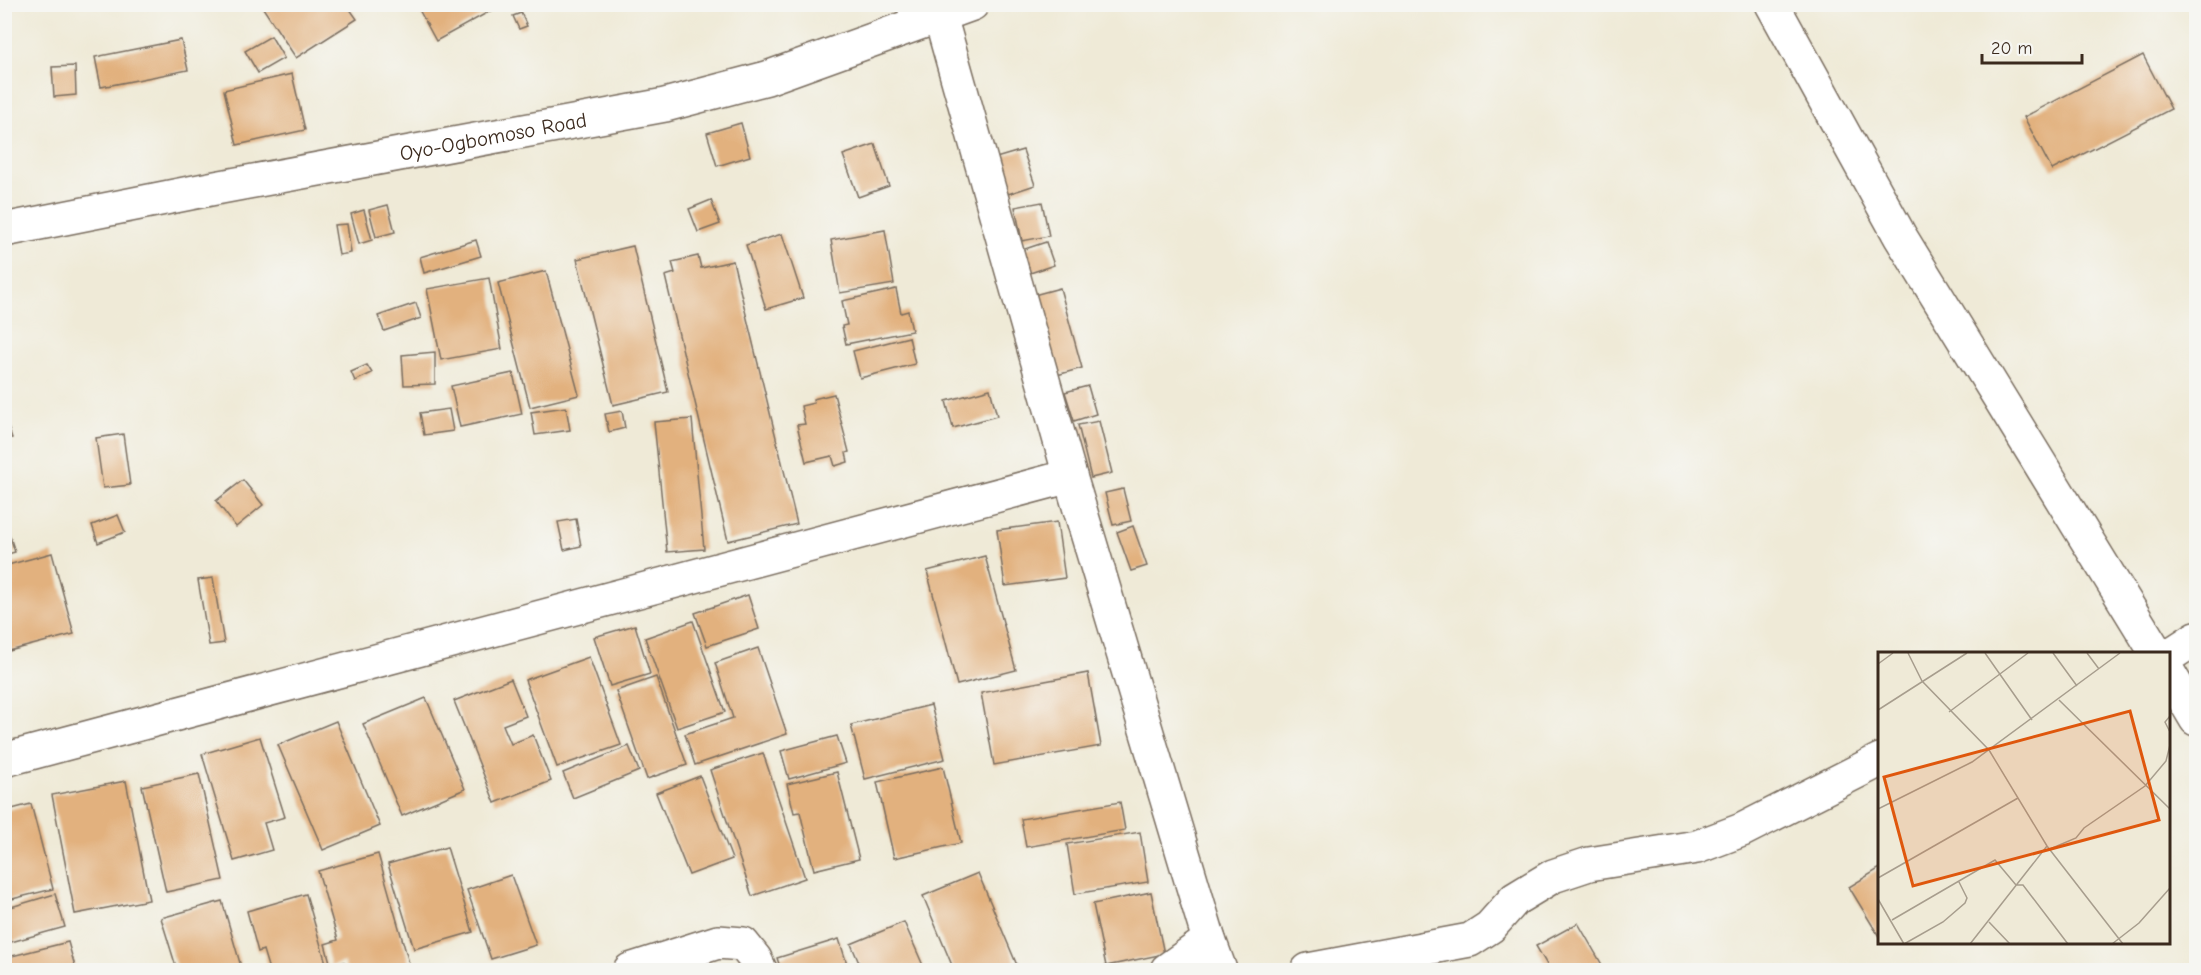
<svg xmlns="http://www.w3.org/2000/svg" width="2201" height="975" font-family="'Comic Neue',sans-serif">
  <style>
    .building { fill: #e2b17e }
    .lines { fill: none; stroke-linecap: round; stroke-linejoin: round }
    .minor-casing { stroke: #7a6d5f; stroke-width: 36 }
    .trunk-casing { stroke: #7a6d5f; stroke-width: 36 }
    .minor { stroke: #fff; stroke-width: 33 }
    .trunk { stroke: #fff; stroke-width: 33 }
    .labels { text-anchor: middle; stroke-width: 6; stroke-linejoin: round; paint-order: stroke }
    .street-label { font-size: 21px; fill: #3b2a1e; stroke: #f6f6f2 }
    .inset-road { fill: none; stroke: #a79d8d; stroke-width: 1.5 }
    .view { fill: #df570d; fill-opacity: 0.15; stroke: #df570d; stroke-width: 3 }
    .inset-edge { fill: none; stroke: #3b2a1e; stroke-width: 3 }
  </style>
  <rect width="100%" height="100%" fill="#f6f6f2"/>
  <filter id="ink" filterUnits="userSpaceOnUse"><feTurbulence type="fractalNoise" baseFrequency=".0167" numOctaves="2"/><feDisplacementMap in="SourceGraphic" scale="12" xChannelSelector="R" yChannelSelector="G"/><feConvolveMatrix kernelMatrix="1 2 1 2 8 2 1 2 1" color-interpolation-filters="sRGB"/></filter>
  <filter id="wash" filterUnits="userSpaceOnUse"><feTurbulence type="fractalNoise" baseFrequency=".008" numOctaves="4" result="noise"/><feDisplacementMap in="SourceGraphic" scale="24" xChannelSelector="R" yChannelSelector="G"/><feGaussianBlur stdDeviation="1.35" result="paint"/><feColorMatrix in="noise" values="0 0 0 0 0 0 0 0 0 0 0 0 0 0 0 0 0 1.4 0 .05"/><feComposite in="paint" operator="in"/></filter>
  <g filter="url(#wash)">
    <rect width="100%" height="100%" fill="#efead7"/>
    <g id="blocks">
      <!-- building -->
      <g class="building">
        <polygon points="416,4 503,4 436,41"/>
        <polygon points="261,5 347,5 357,19 296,58"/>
        <polygon points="521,13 527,26 519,29 513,16"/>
        <polygon points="271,36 284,58 258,73 245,51"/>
        <polygon points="181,40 188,70 101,87 95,57"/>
        <polygon points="2143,55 2171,109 2052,170 2024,117"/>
        <polygon points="75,66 76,95 54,97 52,67"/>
        <polygon points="292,74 305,130 237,145 224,90"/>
        <polygon points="741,123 750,156 717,166 707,133"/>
        <polygon points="875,144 889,186 858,197 843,155"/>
        <polygon points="1023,150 1035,185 1008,194 996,158"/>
        <polygon points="711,200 720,224 698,232 689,209"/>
        <polygon points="1042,202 1049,236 1022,241 1015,207"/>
        <polygon points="388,205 395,232 376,237 369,210"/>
        <polygon points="364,210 372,240 359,244 351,214"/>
        <polygon points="347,224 351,253 339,255 334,225"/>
        <polygon points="885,230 894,284 840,293 831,240"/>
        <polygon points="782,234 803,298 766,309 746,245"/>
        <polygon points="476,240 481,256 424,273 420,257"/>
        <polygon points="1046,242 1054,265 1030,273 1022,250"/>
        <polygon points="633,246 668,392 613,405 577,259"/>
        <polygon points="698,256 701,268 733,261 797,524 728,541 665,276 675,273 672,262"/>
        <polygon points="546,271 579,395 530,407 498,283"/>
        <polygon points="489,278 502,349 441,360 427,289"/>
        <polygon points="1060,288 1082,368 1057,375 1034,295"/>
        <polygon points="896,289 901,313 908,311 912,331 846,344 842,326 847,325 842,301"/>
        <polygon points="416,303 421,318 384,331 378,316"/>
        <polygon points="909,337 915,364 860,378 853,351"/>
        <polygon points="435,352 435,384 404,385 402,355"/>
        <polygon points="367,365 372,373 355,381 351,372"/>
        <polygon points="513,373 522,414 460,427 451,386"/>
        <polygon points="1088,386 1096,414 1074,421 1065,392"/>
        <polygon points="990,389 997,416 953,428 946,401"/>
        <polygon points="834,394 849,452 846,453 848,462 835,466 832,456 806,462 797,425 805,424 801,406 814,403 813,399"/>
        <polygon points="566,407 570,430 535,435 531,412"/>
        <polygon points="449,409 453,431 424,435 420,413"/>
        <polygon points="622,411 625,428 609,432 605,414"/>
        <polygon points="4,415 12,438 4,440"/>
        <polygon points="692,419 704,549 667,552 654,422"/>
        <polygon points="1099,421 1112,473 1091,478 1078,425"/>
        <polygon points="123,434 130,485 103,488 96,438"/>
        <polygon points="243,480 263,505 236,527 216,501"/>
        <polygon points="1123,489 1131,521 1113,525 1105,493"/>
        <polygon points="118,515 125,532 98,543 92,525"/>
        <polygon points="4,518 15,552 4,555"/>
        <polygon points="576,519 581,546 564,550 558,522"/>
        <polygon points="1057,522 1065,578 1005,586 997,530"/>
        <polygon points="1133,526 1147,566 1131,571 1117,532"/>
        <polygon points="52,553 74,634 9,651 4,633 4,566"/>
        <polygon points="985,556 1016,670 957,685 927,571"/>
        <polygon points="213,578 224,643 209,645 198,580"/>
        <polygon points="748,595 759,629 707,646 695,613"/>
        <polygon points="693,621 725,712 677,728 645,638"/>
        <polygon points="635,625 650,674 610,686 594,637"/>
        <polygon points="758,648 787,734 695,765 685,734 733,718 715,663"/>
        <polygon points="589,657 621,745 557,767 525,680"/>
        <polygon points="1088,673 1101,746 994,765 981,693"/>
        <polygon points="656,677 687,765 647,779 616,691"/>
        <polygon points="511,679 526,716 503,725 511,744 533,735 551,781 495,803 454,701"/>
        <polygon points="426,698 465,789 402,816 363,724"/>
        <polygon points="931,705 945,759 865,779 851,725"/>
        <polygon points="336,721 380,826 323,850 278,745"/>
        <polygon points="837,736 846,763 789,779 781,751"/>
        <polygon points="260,737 285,817 264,823 272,850 234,861 202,754"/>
        <polygon points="629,746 639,771 573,798 563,773"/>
        <polygon points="763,753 805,878 752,896 710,770"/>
        <polygon points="943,767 961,843 894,858 877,782"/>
        <polygon points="837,772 859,859 814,870 800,812 794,813 787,784"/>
        <polygon points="199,774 223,880 166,892 142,786"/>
        <polygon points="700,776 732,859 689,875 656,793"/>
        <polygon points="126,781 149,900 75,914 52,795"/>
        <polygon points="1120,802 1125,830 1026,847 1021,819"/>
        <polygon points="31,804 53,889 4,901 4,811"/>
        <polygon points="1140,832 1148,882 1075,894 1067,844"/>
        <polygon points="447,847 473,932 414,949 388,864"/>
        <polygon points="378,854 411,970 338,970 346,968 344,962 331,966 325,944 338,940 318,871"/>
        <polygon points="1880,868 1880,938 1849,887"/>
        <polygon points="978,873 1019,970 954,970 923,896"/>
        <polygon points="511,875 536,945 491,959 467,890"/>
        <polygon points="1151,892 1164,954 1106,966 1093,904"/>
        <polygon points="55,894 65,927 4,944 4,909"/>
        <polygon points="306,894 328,970 269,970 263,950 258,952 247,911"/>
        <polygon points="222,901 242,970 177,970 161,918"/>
        <polygon points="904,922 925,970 862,970 851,944"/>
        <polygon points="1578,923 1605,970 1550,970 1536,946"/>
        <polygon points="839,939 849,970 781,970 777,958"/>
        <polygon points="68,942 76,970 12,970 8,957"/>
      </g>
    </g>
  </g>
  <g filter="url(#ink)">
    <use href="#blocks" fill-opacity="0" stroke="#7a6d5f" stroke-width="1.5"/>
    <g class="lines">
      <!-- minor casing -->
      <g class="minor-casing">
        <g id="minor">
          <polyline points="913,4 940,16 1070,476 1209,940 1220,970"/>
          <polyline points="1772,4 1900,236 2157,654"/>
          <polyline points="2170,655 2196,638"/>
          <polyline points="2170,675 2196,719"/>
          <polyline points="4,760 1070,476"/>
          <polyline points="630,970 718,942 743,944 755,959 760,970"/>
          <polyline points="1167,970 1209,940"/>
          <polyline points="1308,970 1470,940 1490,927 1515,899 1553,876 1589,864 1697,847 1742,830 1880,760"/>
        </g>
      </g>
      <!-- trunk casing -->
      <g class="trunk-casing">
        <g id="trunk">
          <path id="s1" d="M 4,230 L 210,189 L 665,105 L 767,78 L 972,4"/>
        </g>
      </g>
      <!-- minor -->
      <use href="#minor" class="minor"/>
      <!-- trunk -->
      <use href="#trunk" class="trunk"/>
    </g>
  </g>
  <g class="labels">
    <!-- street labels -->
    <g class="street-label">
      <text dy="7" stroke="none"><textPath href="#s1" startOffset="498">Oyo-Ogbomoso Road</textPath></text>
    </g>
  </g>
  <!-- overview -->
  <g transform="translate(1878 652)">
    <rect width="292" height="292" fill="#efead7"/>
    <path class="inset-road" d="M 30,1 L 44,29 L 111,98 L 169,194 L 245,292M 107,1 L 154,68M 175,1 L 199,34M 209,1 L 221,17M 0,12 L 15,1M 181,48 L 292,157M 0,58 L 89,1M 71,60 L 150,1M 292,64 L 287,70 L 292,80M 0,157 L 94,110 L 242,1M 172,197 L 198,186 L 206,176 L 267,134 L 288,109 L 292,93M 0,226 L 140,146M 0,247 L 26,292M 14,268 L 117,208 L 138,233 L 145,233 L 190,292M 111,270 L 132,292M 26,292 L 65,270 L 87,251 L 89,246 L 81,230M 92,292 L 169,194M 234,292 L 261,271 L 292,236"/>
    <path class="view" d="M 252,59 L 281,168 L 35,234 L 6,125 Z"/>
    <rect width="292" height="292" class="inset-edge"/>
  </g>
  <!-- margin -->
  <rect width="2201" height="975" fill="none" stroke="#f6f6f2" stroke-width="24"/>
  <!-- scale -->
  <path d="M1982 54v9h100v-9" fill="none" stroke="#3b2a1e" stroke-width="3"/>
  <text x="1991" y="54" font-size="18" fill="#3b2a1e" stroke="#f6f6f2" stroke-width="4.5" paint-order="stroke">20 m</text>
</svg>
